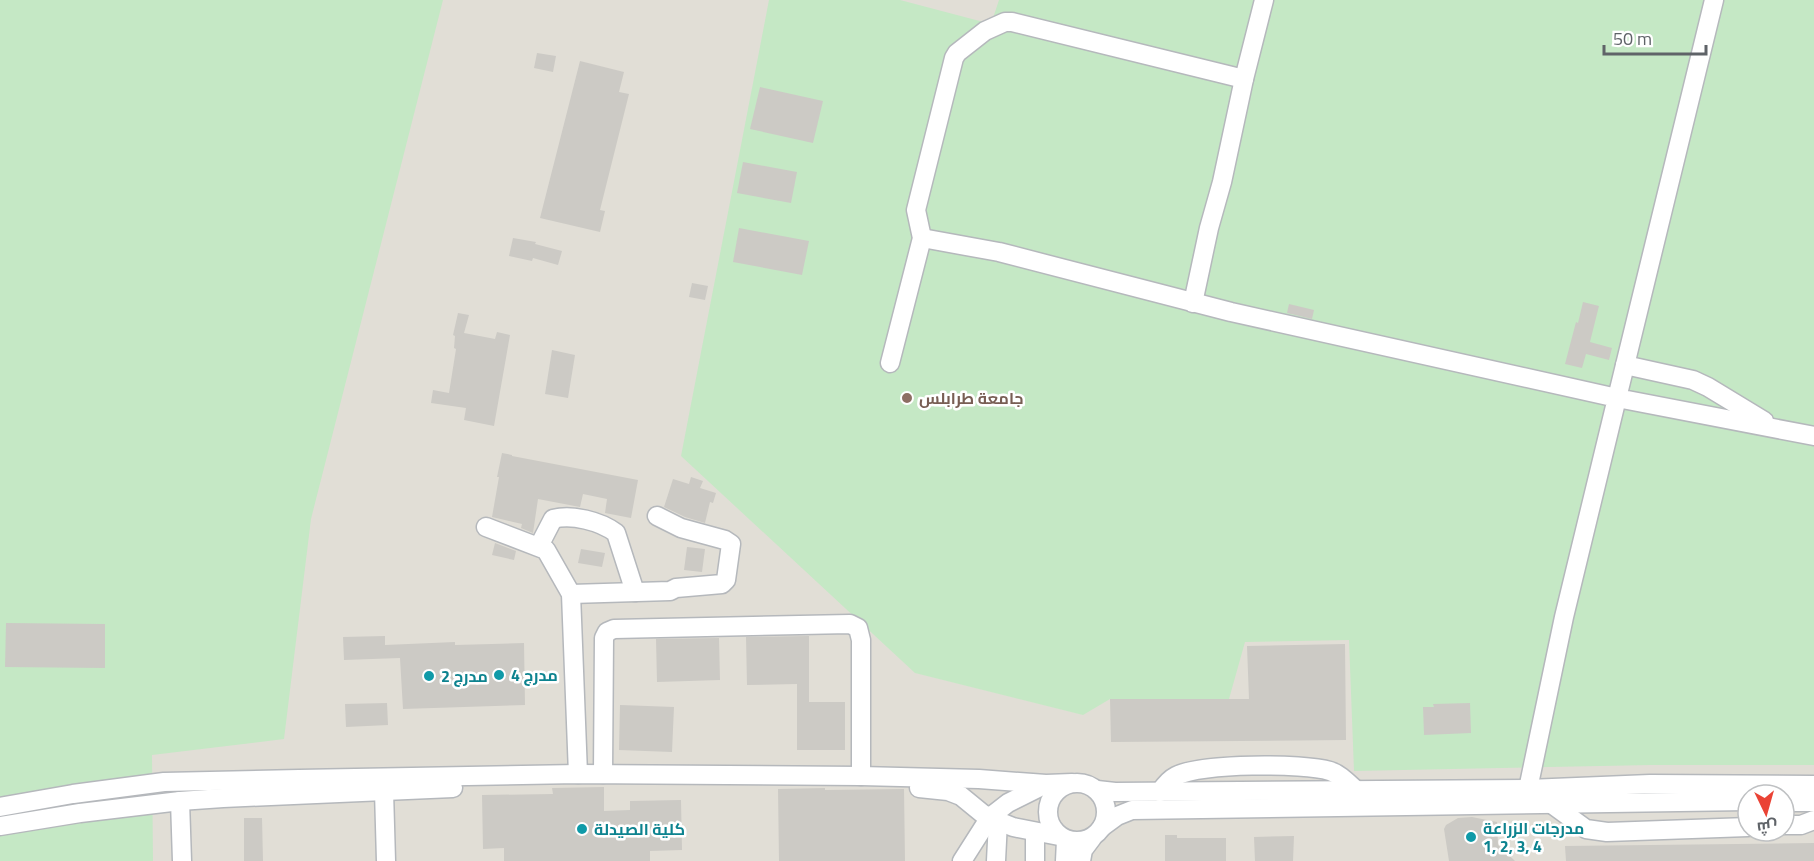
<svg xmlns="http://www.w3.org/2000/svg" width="1814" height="861" font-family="'Titillium Web',Cairo,sans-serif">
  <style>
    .education { fill: #e1ded6; fill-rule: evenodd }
    .green { fill: #c5e8c5 }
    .building { fill: #cccac5 }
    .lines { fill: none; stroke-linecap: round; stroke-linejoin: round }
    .minor-casing { stroke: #b5b8bc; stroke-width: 21 }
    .minor { stroke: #fff; stroke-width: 18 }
    .education-dot { fill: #8d6e63; stroke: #fff; stroke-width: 2 }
    .culture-dot { fill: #0f9aa8; stroke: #fff; stroke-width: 2 }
    .labels { text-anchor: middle; stroke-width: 5; stroke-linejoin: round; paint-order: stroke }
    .education-label { font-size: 16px; font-weight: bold; fill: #785e54; stroke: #fff; text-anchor: start }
    .culture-label { font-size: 16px; font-weight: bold; fill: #0d838f; stroke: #fff; text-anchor: start }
  </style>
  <rect width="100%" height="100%" fill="#f1efe8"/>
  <!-- education -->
  <path class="education" d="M 0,0 L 1814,0 L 1814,861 L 0,861 ZM 1748,795 L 1784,795 L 1784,831 L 1748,831 Z"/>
  <!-- green -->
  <g class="green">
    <polygon points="0,0 443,0 311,519 284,739 152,755 153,861 0,861"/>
    <polygon points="769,0 900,0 991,24 999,0 1814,0 1814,765 1651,765 1354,771 1349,640 1245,642 1229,699 1110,699 1083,715 915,673 681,456"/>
  </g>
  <!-- building -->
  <g class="building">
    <polygon points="537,53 556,56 553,72 534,68"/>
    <polygon points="580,61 624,72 619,92 629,94 600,210 605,211 600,232 540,218"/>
    <polygon points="760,87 823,101 813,143 750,129"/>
    <polygon points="743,162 797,172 791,203 737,193"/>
    <polygon points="739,228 809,241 802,275 733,262"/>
    <polygon points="513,238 536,242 535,244 562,251 558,265 533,258 532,261 509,256"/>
    <polygon points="692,283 708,286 705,300 689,297"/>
    <polygon points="1583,302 1599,306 1590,342 1612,348 1609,360 1586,354 1582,368 1565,364 1576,322 1578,323"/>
    <polygon points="1289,304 1314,310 1312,319 1287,313"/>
    <polygon points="458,313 469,315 464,333 495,339 497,332 510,335 494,426 464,420 466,408 431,403 433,390 449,393 456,349 454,348 455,336 453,335"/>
    <polygon points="552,350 575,355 568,398 545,394"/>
    <polygon points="502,453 512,455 512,456 638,480 631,518 605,513 607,499 583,494 580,507 538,499 533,533 521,528 522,524 492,517 499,477 497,477"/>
    <polygon points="691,477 703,481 700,488 716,493 713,503 710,502 705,523 685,517 664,507 673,479 689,484"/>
    <polygon points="495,543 516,551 514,560 492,555"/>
    <polygon points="687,547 705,549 702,572 684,570"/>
    <polygon points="581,549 605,553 602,567 578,563"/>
    <polygon points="6,623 105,624 105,668 5,667"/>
    <polygon points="385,636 385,645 455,642 455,645 524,643 525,705 403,709 400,658 344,660 343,637"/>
    <polygon points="809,636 809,702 845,702 845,750 797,750 797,684 747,685 746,637"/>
    <polygon points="719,638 720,680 657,682 656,639"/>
    <polygon points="1345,644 1346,740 1111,742 1110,699 1249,699 1247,646"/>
    <polygon points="387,703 388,725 346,727 345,704"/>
    <polygon points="1470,703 1471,733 1424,735 1423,707 1434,707 1433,704"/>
    <polygon points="620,705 674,707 672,752 619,750"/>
    <polygon points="604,787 604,811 630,810 630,801 681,800 682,850 650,851 650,861 504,861 504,848 483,849 482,795 553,794 552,788"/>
    <polygon points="825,788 825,790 904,789 905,861 779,861 778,789"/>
    <polygon points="1472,817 1497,822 1498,845 1515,861 1449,861 1444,829 1446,825 1458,818"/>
    <polygon points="244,818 262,818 263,861 244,861"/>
    <polygon points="1165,835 1177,835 1177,838 1226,838 1226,861 1165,861"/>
    <polygon points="1294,836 1293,861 1255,861 1254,837"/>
    <polygon points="1814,843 1814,861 1566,861 1565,846"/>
  </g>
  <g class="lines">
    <!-- minor casing -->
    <g class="minor-casing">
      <g id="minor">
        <polyline points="1714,0 1617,398 1814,436"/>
        <polyline points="922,238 999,252 1231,312 1617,398 1564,617 1528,789"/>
        <polyline points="1193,303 1209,228 1222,182 1244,79 1264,0"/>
        <polyline points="890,363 922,238 916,210 954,58 957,53 985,31 1005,22 1012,22 1244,79"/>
        <polyline points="1625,365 1693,380 1708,387 1764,421"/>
        <polyline points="486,527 546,550 571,594 578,774"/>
        <path d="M 539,546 L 553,519 C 572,514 600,521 616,533 L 635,592"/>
        <polyline points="571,594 670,591 676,588 722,584 726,580 731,544 725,540 681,528 657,516"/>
        <polyline points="603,774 604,638 607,632 614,629 850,624 858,628 861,640 861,776"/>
        <circle cx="1077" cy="812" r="29"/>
        <polyline points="919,788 948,791 961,796 983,814 998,821 1013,827 1059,836"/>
        <polyline points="1097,790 1115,792 1528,789 1650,784 1814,785"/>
        <polyline points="384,791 386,861"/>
        <path d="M 1160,792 C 1164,786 1170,779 1176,776 C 1201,763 1303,763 1330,771 C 1340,774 1348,783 1356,790"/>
        <polyline points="180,801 182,861"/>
        <polyline points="1784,802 1814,802"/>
        <polyline points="1553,805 1586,829 1607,832 1748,827"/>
        <polyline points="0,807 73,794 164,782 299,779 578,774 861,776 979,779 1046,784 1072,783"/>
        <polyline points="1784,825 1801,825 1814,820"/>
        <polyline points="0,826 80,813 180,801 223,798 453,788"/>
        <polyline points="1102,827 1117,816 1132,810 1748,801"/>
        <polyline points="962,861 990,817 1008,803 1044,785"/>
        <polyline points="996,861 998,821"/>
        <polyline points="1035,861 1035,832"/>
        <polyline points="1065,861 1066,840"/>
        <polyline points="1081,861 1083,850 1092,838"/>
      </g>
    </g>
    <!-- minor -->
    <use href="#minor" class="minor"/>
  </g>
  <!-- markers -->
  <circle class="education-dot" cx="907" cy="398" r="6"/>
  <g class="culture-dot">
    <circle cx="499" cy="675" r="6"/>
    <circle cx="429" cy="676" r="6"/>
    <circle cx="582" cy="829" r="6"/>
    <circle cx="1471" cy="837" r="6"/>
  </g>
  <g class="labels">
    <!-- education labels -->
    <g class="education-label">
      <text x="919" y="404">جامعة طرابلس</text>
    </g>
    <!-- culture labels -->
    <g class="culture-label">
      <text x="511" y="681">مدرج 4</text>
      <text x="441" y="682">مدرج 2</text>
      <text x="1483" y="834">مدرجات الزراعة<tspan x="1483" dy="18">1, 2, 3, 4</tspan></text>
      <text x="594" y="835">كلية الصيدلة</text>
    </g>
  </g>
  <!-- north arrow -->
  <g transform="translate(1766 813) rotate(175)"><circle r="28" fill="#ffffff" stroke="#bfc1c3" stroke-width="1.5"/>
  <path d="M0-4.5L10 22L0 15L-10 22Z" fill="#ea4335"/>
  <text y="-9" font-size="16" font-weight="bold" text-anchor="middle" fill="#5f6368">ش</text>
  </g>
  <!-- scale -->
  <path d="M1604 45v9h102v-9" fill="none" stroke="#5f6368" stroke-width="3"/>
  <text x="1613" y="45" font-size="18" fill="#5f6368" stroke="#ffffff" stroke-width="4.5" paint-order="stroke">50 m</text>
</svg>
